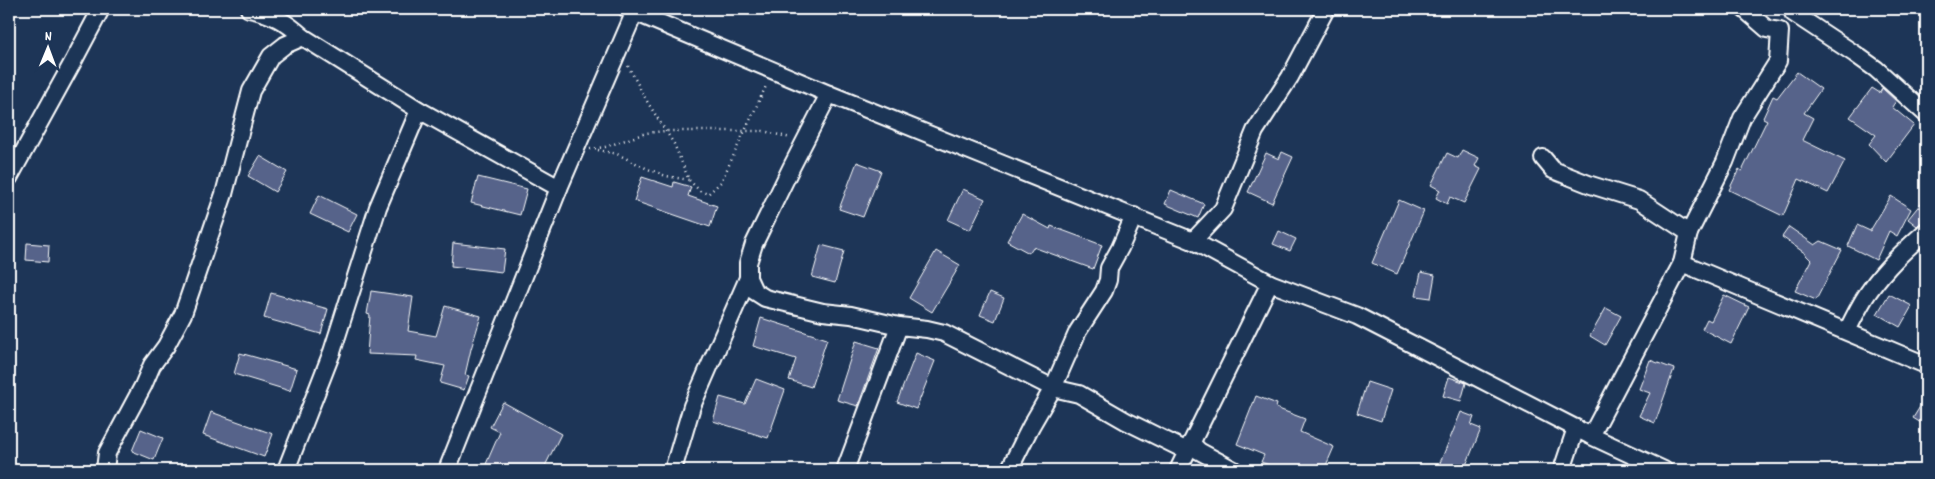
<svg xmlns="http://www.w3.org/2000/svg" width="1935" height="479" font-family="Dekko,sans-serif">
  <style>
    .building { fill: #56638a; stroke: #fff }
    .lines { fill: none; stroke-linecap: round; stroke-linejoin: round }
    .minor-casing { stroke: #fff; stroke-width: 20 }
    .path { stroke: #fff; stroke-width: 2.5; stroke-dasharray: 1 4; stroke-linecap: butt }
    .minor { stroke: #1d3557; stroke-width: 16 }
  </style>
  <rect width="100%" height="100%" fill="#1d3557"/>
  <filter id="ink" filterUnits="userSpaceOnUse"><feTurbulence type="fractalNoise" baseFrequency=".02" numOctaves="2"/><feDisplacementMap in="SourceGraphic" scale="10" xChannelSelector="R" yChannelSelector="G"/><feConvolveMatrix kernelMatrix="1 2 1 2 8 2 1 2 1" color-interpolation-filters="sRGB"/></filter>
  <g filter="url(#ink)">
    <!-- building -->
    <g class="building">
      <polygon points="1797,72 1821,89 1804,113 1813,118 1802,140 1845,161 1828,193 1799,179 1783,216 1729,190 1739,169 1742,171 1767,120 1763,118 1773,96 1777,98"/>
      <polygon points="1872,88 1880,93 1882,88 1896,101 1892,107 1914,125 1886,162 1869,144 1876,135 1850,117"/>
      <polygon points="1462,150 1479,158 1475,166 1481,169 1464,203 1450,197 1447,204 1436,198 1440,190 1431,185 1447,153 1458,158"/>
      <polygon points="1282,152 1293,157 1272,203 1248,192 1266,153 1279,159"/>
      <polygon points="260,156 287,172 275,192 248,176"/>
      <polygon points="857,162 881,171 863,217 839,209"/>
      <polygon points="478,177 527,189 520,215 471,203"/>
      <polygon points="642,177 673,187 674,182 691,187 688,196 717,206 710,227 634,201"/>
      <polygon points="963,189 985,199 970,230 948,220"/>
      <polygon points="1171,190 1204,204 1198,218 1165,204"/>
      <polygon points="319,195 357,214 348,232 310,214"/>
      <polygon points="1891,196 1911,209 1897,236 1889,231 1876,260 1848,246 1857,225 1870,231"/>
      <polygon points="1926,197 1926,218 1917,226 1908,219"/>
      <polygon points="1399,200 1424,211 1397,274 1372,263"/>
      <polygon points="1022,214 1050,229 1051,226 1102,245 1093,269 1033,247 1029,253 1007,241"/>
      <polygon points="1789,227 1815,245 1821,241 1842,250 1816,300 1795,291 1811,260 1806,255 1806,254 1782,237"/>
      <polygon points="1279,231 1296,239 1290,251 1273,244"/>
      <polygon points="27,243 49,245 48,262 26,260"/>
      <polygon points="453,243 505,249 502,272 451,266"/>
      <polygon points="821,245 844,251 835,283 812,277"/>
      <polygon points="936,251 960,265 932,312 909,298"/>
      <polygon points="1421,272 1435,275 1431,298 1416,296"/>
      <polygon points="371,291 413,297 408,331 436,336 445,306 481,316 471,349 465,375 469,376 464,390 440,383 445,366 416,360 417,356 367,354 370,315 367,314"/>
      <polygon points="990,292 1004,298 995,321 980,315"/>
      <polygon points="271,293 328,309 321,334 264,318"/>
      <polygon points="1889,294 1912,306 1900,327 1877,314"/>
      <polygon points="1724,295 1749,307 1731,344 1702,329 1707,319 1711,321"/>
      <polygon points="1606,308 1621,316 1605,345 1590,336"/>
      <polygon points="761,318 827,339 811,387 789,380 796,359 753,346"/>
      <polygon points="856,341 879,348 858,406 837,400"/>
      <polygon points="240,353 297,369 290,391 234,374"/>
      <polygon points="916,353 935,361 916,409 897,402"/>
      <polygon points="1650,360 1674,369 1655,423 1639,416 1650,393 1639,389"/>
      <polygon points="1449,377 1466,383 1461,401 1443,396"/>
      <polygon points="756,379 785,390 768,438 713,421 720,397 745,404"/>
      <polygon points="1367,382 1391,390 1381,421 1357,413"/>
      <polygon points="1256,396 1277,404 1276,408 1305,419 1300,432 1334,447 1324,470 1282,470 1261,462 1264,455 1237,444"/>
      <polygon points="1926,397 1926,426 1913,418"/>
      <polygon points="503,402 561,434 543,470 500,470 486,464 500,432 490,427"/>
      <polygon points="211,412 273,434 264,457 203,435"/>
      <polygon points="1461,412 1474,417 1471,425 1481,429 1464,470 1437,470"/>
      <polygon points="141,429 163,438 154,460 132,451"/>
    </g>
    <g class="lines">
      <!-- minor casing -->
      <g class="minor-casing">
        <g id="minor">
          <path d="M 249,9 C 273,14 285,21 303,37 L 419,110 L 559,188"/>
          <polyline points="627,9 829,94 1193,241 1270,283 1357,316 1591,436 1664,470"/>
          <polyline points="1793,13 1855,54 1876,69 1926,114"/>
          <polyline points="829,94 791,168 754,244 748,263 748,278 754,291 765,298 823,312 851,315 899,326"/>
          <polyline points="1543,158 1553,170 1591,185 1639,200 1689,233"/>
          <polyline points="9,178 74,60 101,9"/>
          <polyline points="1193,241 1223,209 1255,131 1290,77 1326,9"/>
          <polyline points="1682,263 1926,365"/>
          <path d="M 1847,331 C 1854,317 1861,302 1870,290 C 1886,267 1906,249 1926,231"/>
          <polyline points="1591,436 1682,263 1689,233 1725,162 1742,118 1778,61 1780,31 1767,29 1744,9"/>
          <polyline points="1191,443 1199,451 1234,470"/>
          <polyline points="105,470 107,453 143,386 152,365 166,346 183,314 224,194 251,91 271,56 285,45 303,37"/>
          <polyline points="286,470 332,352 378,207 419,110"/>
          <polyline points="447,470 559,188 636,9"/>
          <polyline points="673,470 692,406 748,278"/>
          <polyline points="845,470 899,326 927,329 944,333 1053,388 1079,394 1126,421 1187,451"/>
          <polyline points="1009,470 1031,426 1053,388 1078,331 1104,291 1108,280 1109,268 1120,248 1134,216"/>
          <polyline points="1178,470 1270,283"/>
          <polyline points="1562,470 1576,428"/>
        </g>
      </g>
      <!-- path -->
      <g class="path">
        <polyline points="628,66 648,103 674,144 689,180 700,191 708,194 721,182 767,84"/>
        <polyline points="590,149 605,147 646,133 665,131 763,131 791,138"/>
        <polyline points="598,150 617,154 648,169 666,176 689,180"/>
      </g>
      <!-- minor -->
      <use href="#minor" class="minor"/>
    </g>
  </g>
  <!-- margin -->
  <rect width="1935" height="479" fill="none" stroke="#1d3557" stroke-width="30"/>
  <rect x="15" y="15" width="1905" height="449" fill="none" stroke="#fff" stroke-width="2" filter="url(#ink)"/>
  <!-- north arrow -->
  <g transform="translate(48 48) rotate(1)" stroke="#1d3557" stroke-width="4" paint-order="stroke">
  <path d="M0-4L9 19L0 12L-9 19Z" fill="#ffffff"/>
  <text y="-8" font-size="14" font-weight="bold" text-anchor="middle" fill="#ffffff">N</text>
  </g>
</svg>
